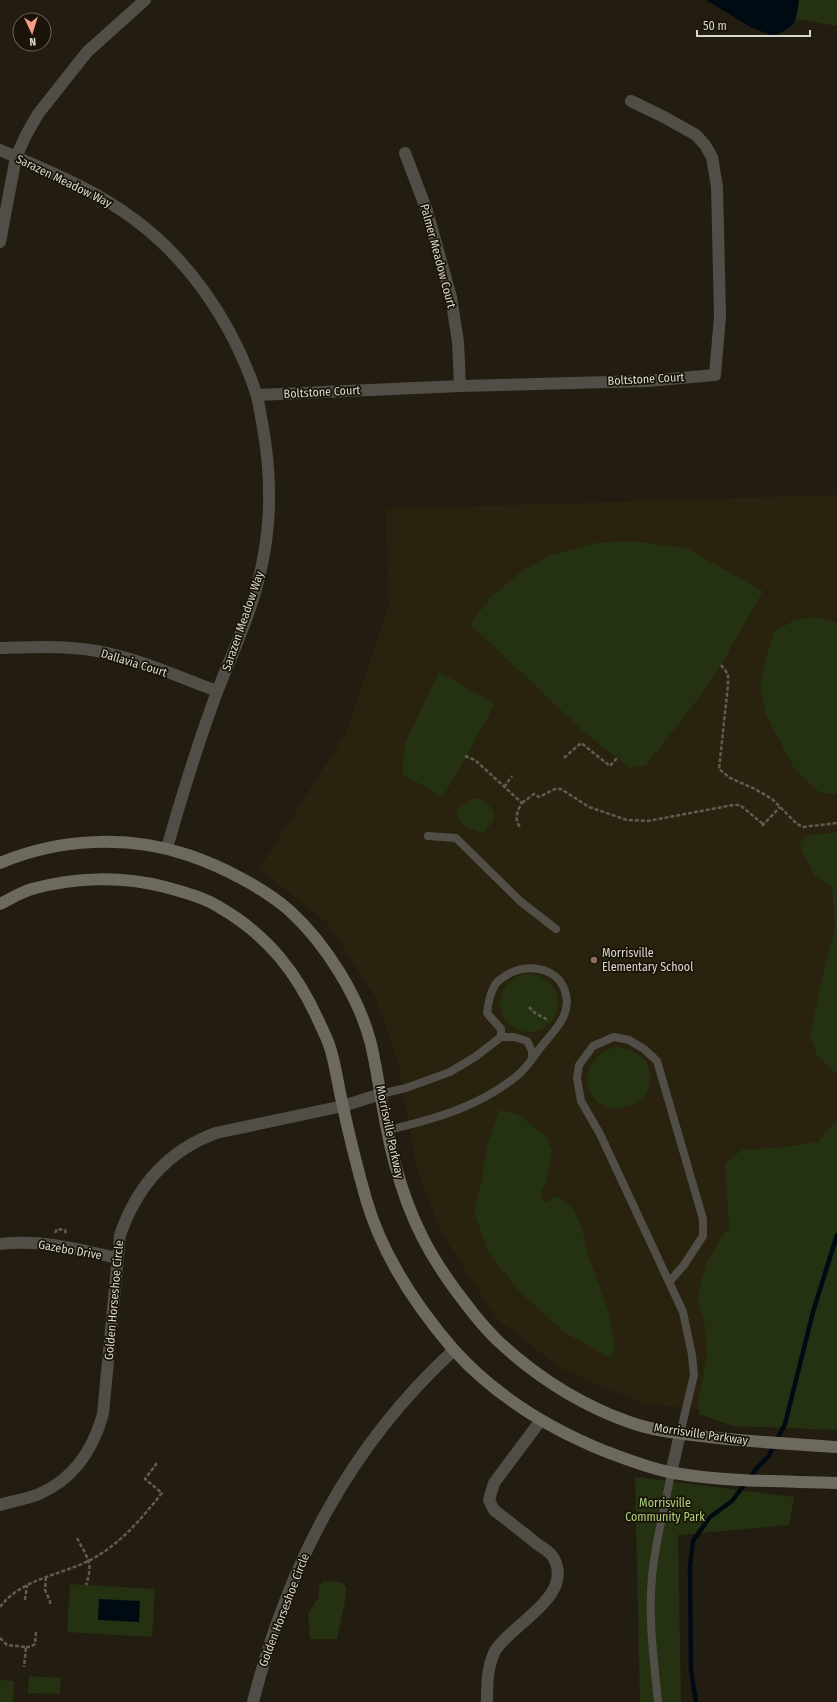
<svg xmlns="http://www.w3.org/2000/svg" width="837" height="1702" font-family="'Fira Sans Condensed',sans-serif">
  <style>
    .built { fill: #29220e }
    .green { fill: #253212 }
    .water { fill: #000a13 }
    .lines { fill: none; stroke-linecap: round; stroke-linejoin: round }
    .stream { stroke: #000a13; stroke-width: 4.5 }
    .path { stroke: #615c51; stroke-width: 2.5; stroke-dasharray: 4 2; stroke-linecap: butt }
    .lane { stroke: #514e48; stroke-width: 8 }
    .street { stroke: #514e48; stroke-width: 12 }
    .secondary { stroke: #6e695f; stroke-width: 12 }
    .education-dot { fill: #8d6e63; stroke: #191407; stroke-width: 1.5 }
    .labels { text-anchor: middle; stroke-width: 3.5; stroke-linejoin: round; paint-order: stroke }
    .street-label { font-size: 12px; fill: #d9d6ce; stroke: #191407 }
    .poi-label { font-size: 12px; fill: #d9d6ce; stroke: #191407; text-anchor: start }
    .park-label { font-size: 12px; fill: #aed27d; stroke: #191407 }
  </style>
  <rect width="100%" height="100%" fill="#221d10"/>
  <!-- built -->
  <polygon class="built" points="837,495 837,1197 741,1415 642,1403 561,1369 497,1319 441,1232 417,1169 398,1063 376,998 327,923 259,869 346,733 389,605 386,509"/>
  <!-- green -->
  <g class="green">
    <polygon points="706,0 837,0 837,26 797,19 789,30 773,36 752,28"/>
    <polygon points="631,541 686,548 763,591 721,665 691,708 645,766 630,768 583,731 470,624 491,597 523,570 549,556 596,543"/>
    <polygon points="815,617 837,623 837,794 820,793 794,768 766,715 760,686 766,657 774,632 793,621"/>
    <polygon points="439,672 495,704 443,797 402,774 405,743"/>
    <path d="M 473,799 L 481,799 C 498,812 498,817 484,833 C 471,829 453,825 458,808 Z"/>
    <polygon points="837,832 837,1074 818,1057 810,1036 822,978 835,928 832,887 815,876 799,845 805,836"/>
    <circle cx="529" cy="1003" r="29"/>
    <path d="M 615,1047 C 636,1048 656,1063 649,1086 C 646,1098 640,1103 628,1106 C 624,1107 618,1109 613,1109 C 608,1109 601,1105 597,1101 C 577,1080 590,1055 615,1047 Z"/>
    <polygon points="499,1110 517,1114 546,1136 552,1151 547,1181 541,1192 542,1200 546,1202 558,1196 574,1210 582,1229 588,1255 609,1312 615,1347 610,1358 564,1332 520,1292 488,1252 474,1212 481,1184 488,1142"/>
    <polygon points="837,1119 837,1430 733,1426 699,1414 698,1402 707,1356 704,1319 697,1298 706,1265 720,1239 729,1228 725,1163 742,1150 786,1147 818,1142"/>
    <polygon points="635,1477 794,1497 789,1525 678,1535 681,1702 640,1702"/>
    <polygon points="324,1581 341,1582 346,1587 345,1601 337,1639 310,1639 308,1614 319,1597 319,1585"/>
    <polygon points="70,1584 155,1589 152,1637 67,1632"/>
    <polygon points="29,1676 61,1678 60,1694 28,1693"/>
    <polygon points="0,1680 14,1681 13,1702 0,1702"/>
  </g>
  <!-- water -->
  <g class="water">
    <path d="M 706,0 L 799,0 C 796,24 796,27 773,36 L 752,28 Z"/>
    <polygon points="99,1599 140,1601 139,1622 98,1620"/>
  </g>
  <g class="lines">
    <!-- stream -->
    <polyline class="stream" points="696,1702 691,1670 690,1567 693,1541 710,1517 732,1501 757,1468 768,1457 785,1424 813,1312 837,1235"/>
    <!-- path -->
    <g class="path">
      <polyline points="721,665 728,674 728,685 719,769 730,778 755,789 772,799 797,824 803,827 837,823"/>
      <path d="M 465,756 L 475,760 L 522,803 C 517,811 514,819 520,827"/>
      <polyline points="564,758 581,743 610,766 617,758"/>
      <polyline points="504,787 512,776"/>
      <polyline points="522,803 534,794 539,797 555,789 561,789 589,807 627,820 648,821 733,805 740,805 763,824"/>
      <polyline points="762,826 780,807"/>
      <polyline points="529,1007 535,1013 548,1020"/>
      <polyline points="55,1233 57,1229 65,1230 66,1234"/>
      <path d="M 77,1538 C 87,1558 94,1562 86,1585"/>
      <polyline points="46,1577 45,1590 50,1601 50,1606"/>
      <polyline points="25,1600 27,1585"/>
      <path d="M 0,1607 C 21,1579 58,1576 88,1561 C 119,1546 141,1519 162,1493 L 145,1479 L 157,1463"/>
      <polyline points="0,1638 7,1645 26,1647 24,1667"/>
      <polyline points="26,1647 30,1647 35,1644 36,1631"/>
    </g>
    <!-- lane -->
    <g class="lane">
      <polyline points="428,836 456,838 520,901 556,929"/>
      <polyline points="381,1094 406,1088 450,1072 475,1057 501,1037 514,1037 527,1041 532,1051 532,1056"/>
      <path d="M 388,1130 C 435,1119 481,1106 518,1075 C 529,1066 536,1052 545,1042 C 558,1027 572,1012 565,991 C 557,966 523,962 504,977 C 501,979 497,981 495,985 C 490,993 488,1004 487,1013 L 501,1029 L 501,1037"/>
      <polyline points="670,1281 684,1265 703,1236 703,1219 657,1061 644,1049 629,1040 614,1037 593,1046 579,1065 577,1078 581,1101 600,1134 683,1312 692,1355 694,1375 680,1434"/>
      <path d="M 658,1702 C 654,1661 648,1618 652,1577 C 655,1542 665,1508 671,1473"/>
    </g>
    <!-- street -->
    <g class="street">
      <path d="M 0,150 C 41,168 84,185 121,210 C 185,252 232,321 256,393 C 259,402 260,413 262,422 C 271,470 272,521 261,569 C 252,612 233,651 217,692 C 198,743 182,795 167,848"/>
      <polyline points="405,153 427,211 451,297 458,342 460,386"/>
      <polyline points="0,242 16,157 26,135 38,114 87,52 145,0"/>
      <polyline points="257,395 460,386 647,381 715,375 720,316 717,187 712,157 705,145 696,135 664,117 631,101"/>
      <path d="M 0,648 C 36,647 72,645 107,653 C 145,661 181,678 217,691"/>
      <path d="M 0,1244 C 40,1239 78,1249 117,1258"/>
      <polyline points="671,1473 680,1434"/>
      <path d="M 0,1505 C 13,1501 27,1499 39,1494 C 74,1479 93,1450 103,1414 L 120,1235 C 137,1186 167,1151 216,1133 L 343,1106 L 381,1094"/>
      <path d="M 253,1702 C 288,1565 349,1446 454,1350"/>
      <path d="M 487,1702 C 487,1685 487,1667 495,1651 C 511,1624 576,1596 553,1557 C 550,1552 542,1547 537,1544 C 523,1532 508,1521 494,1510 L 489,1500 L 494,1483 L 541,1420"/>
    </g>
    <!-- secondary -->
    <g class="secondary">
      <path d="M 0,863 C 59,838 128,835 188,855 C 221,866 264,888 290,911 C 326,944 359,997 371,1044 C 380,1084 384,1125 395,1164 C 410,1220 430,1258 466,1304 C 475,1316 485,1328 496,1339 C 534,1375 579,1404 629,1422 C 654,1431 682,1434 709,1437 C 752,1442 794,1444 837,1447"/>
      <path d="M 0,904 C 10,899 21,892 32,889 C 75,877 122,876 165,887 C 183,892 203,897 219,907 C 268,935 298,974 320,1024 C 324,1033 329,1042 331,1051 C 336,1068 338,1085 342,1102 C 349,1135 357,1167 366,1199 C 382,1254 416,1306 453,1349 C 495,1396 550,1429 607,1452 C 629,1460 651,1469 674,1473 C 726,1482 784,1481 837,1483"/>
    </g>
  </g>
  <!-- markers -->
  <circle class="education-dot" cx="594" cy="960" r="4"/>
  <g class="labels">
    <!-- street labels -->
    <g class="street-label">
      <text transform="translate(64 181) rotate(26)" y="4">Sarazen Meadow Way</text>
      <text transform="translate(438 256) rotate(75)" y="4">Palmer Meadow Court</text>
      <text transform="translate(646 379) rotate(-3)" y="4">Boltstone Court</text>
      <text transform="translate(322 392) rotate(-3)" y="4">Boltstone Court</text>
      <text transform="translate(243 621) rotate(-71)" y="4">Sarazen Meadow Way</text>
      <text transform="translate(134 663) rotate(17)" y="4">Dallavia Court</text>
      <text transform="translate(390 1132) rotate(78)" y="4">Morrisville Parkway</text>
      <text transform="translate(70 1250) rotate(10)" y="4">Gazebo Drive</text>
      <text transform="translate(114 1300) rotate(-85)" y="4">Golden Horseshoe Circle</text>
      <text transform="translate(701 1434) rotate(8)" y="4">Morrisville Parkway</text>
      <text transform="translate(284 1610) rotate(-69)" y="4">Golden Horseshoe Circle</text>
    </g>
    <!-- poi labels -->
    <g class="poi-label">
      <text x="602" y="957">Morrisville<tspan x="602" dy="14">Elementary School</tspan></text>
    </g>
    <!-- park labels -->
    <g class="park-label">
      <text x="665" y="1507">Morrisville<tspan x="665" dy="14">Community Park</tspan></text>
    </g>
  </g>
  <!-- north arrow -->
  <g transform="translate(32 32) rotate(176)"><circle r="19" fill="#191407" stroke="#666257"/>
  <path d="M0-3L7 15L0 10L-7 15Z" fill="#f49e86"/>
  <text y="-6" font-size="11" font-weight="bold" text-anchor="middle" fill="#d9d6ce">N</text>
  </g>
  <!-- scale -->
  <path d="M697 30v6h113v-6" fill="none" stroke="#d9d6ce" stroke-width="2"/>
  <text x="703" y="30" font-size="12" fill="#d9d6ce" stroke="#191407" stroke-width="3" paint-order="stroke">50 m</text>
</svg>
